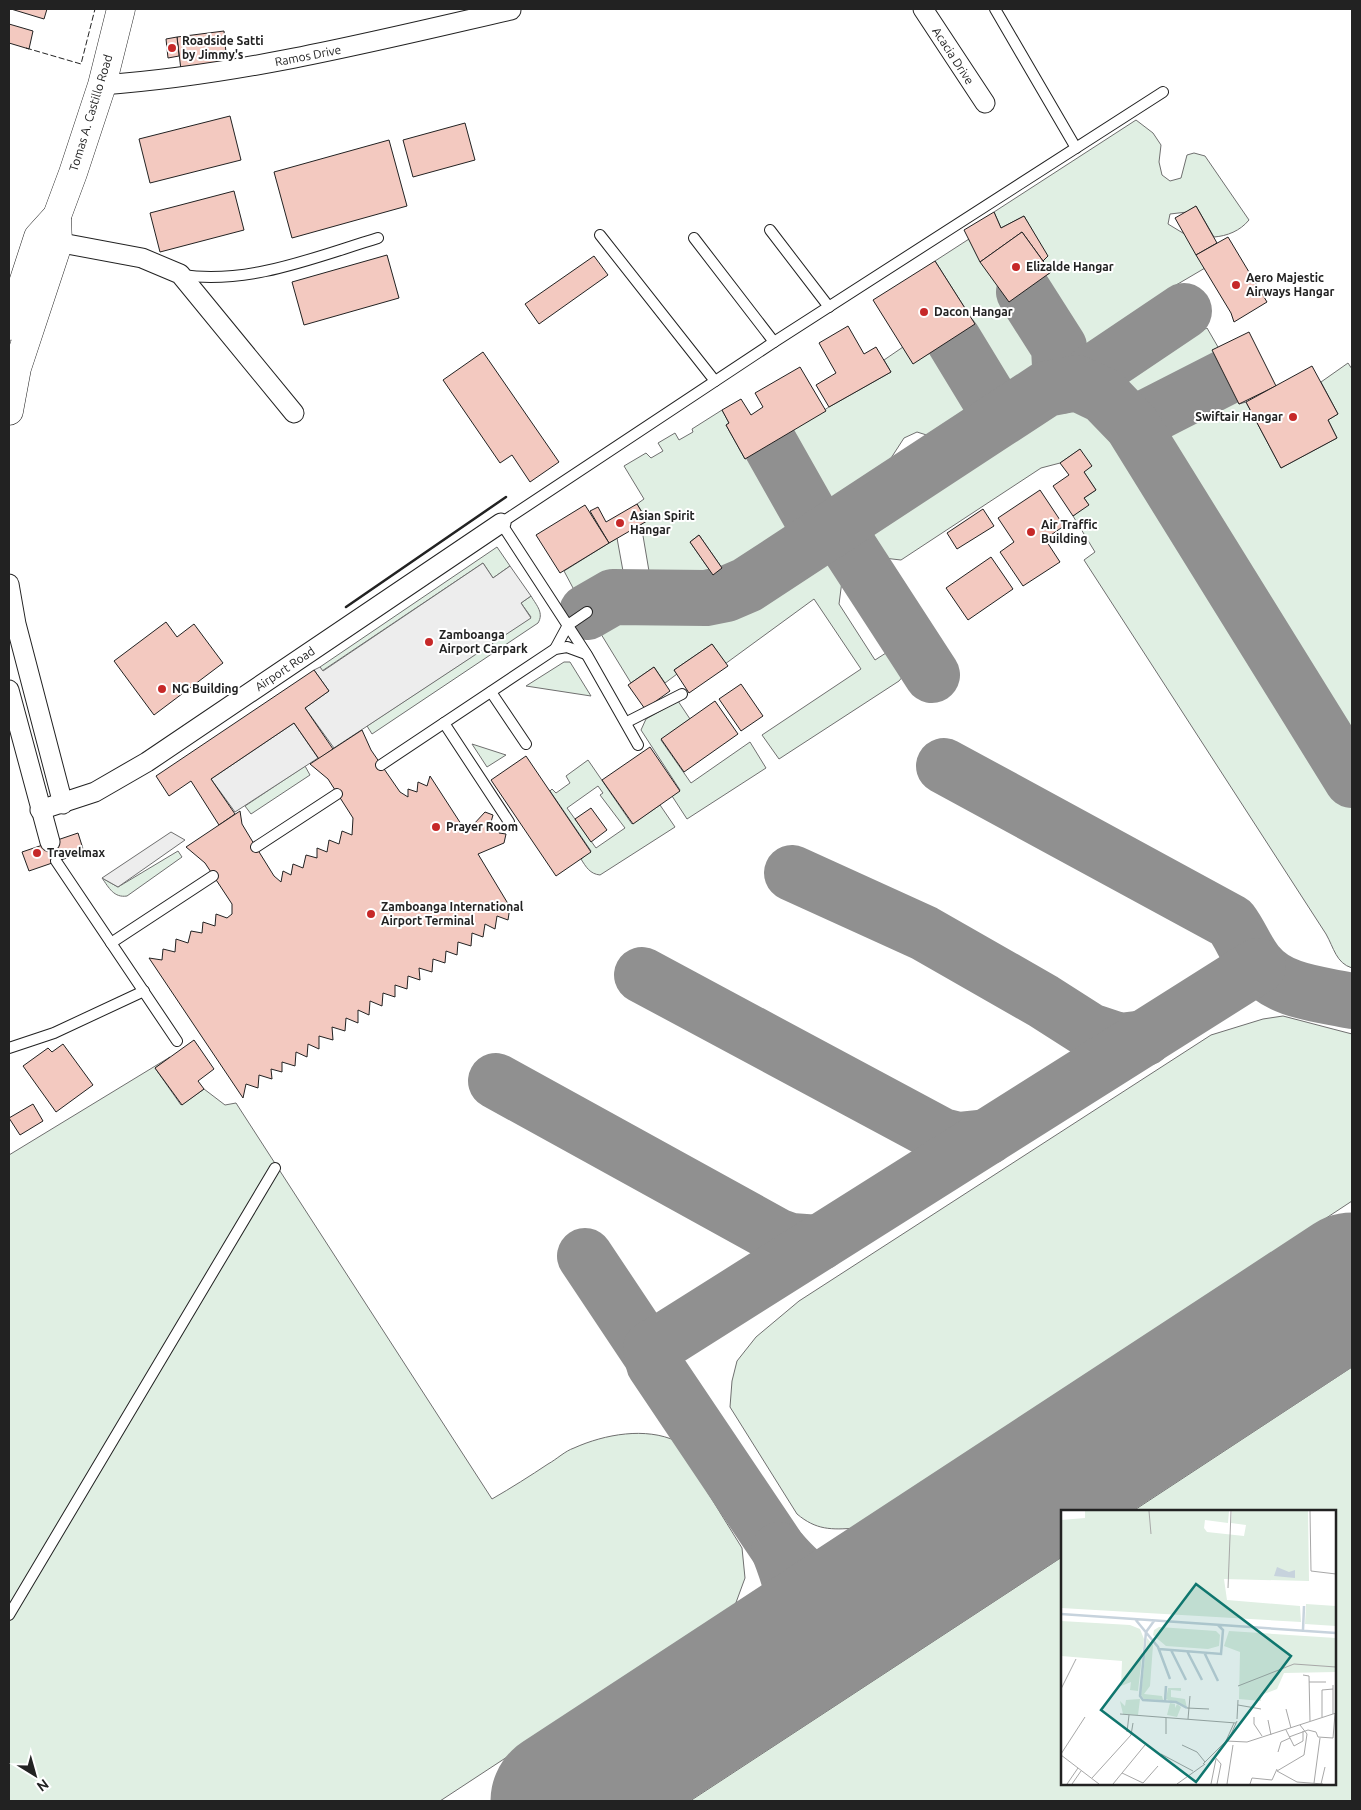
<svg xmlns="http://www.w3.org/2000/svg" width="1361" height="1810" font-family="Ubuntu,sans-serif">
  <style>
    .green { fill: #e0efe3; stroke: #6f6f6f; fill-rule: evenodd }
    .parking { fill: #ededed; stroke: #6f6f6f }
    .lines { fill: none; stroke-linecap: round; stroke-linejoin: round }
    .taxiway { stroke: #909090; stroke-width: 56 }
    .runway { stroke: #909090; stroke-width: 141 }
    .building { fill: #f3c9c0; stroke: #222 }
    .service-casing { stroke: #222; stroke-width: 12 }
    .minor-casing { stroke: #222; stroke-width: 21 }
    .primary-casing { stroke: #222; stroke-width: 29 }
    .service { stroke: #fff; stroke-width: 10 }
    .minor { stroke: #fff; stroke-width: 19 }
    .primary { stroke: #fff; stroke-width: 28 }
    .fence { stroke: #222; stroke-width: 1; stroke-dasharray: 6 2.5; stroke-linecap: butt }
    .wall { stroke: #222; stroke-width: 2.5 }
    .poi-dot { fill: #c62828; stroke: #fff; stroke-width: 2 }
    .labels { text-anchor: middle; stroke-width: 4; stroke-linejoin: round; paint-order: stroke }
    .poi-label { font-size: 12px; font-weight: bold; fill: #222; stroke: #fff; text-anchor: start }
    .street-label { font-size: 12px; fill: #222; stroke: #fff }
    .inset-river { fill: none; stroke: #c7d3dd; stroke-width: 2.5 }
    .inset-road { fill: none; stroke: #a7a7a7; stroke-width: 1 }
    .view { fill: #0f766e; fill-opacity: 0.15; stroke: #0f766e; stroke-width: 2.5 }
    .inset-edge { fill: none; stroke: #222; stroke-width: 2.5 }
  </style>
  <rect width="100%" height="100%" fill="#fff"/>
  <!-- green -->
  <g class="green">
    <path d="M 1136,120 L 1153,133 L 1161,145 L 1159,162 L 1162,175 L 1170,181 L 1181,178 L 1187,155 L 1194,153 L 1205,156 L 1249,220 C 1240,231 1227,236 1214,237 L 1196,206 L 1187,212 L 1170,214 L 1168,224 L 1201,244 L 1205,268 L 1171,288 L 1180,304 L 1080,370 L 1072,368 L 1068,346 L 1030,288 L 1051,272 L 1043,261 L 1047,256 L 1024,216 L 1001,228 L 994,212 Z"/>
    <path d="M 969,239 L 1009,302 L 1017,297 C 1028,313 1049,334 1051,353 C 1053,373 1012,406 996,391 L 961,334 L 975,324 L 935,261 Z"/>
    <polygon points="1188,317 1197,333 1207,328 1218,347 1222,370 1162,401 1147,405 1133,400 1114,386 1094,379"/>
    <polygon points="945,344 980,401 978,414 947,434 933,437 917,432 904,438 873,486 836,510 816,508 807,497 775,441 829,407 891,372 884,360 903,347 913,363"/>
    <path d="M 1348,363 L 1352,369 L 1352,763 L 1159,450 C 1158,443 1157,437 1161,431 C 1169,417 1217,397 1232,389 L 1239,404 L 1246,402 L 1281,468 L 1337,438 L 1328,420 L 1338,414 L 1321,382 Z"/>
    <path d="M 1071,398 C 1089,403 1103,414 1116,427 L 1352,801 L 1352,968 C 1336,963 1334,948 1326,934 L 1084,560 L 1095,552 L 1073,516 L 1088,504 L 1084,498 L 1096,490 L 1084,472 L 1079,450 L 1060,463 L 1041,468 L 901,560 L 866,556 C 858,543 854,534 865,521 L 1043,405 L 1051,400 Z"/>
    <polygon points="722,410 729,423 726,425 745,459 765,447 797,503 799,511 795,531 786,542 739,573 729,573 722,568 699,535 690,542 713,575 711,585 696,589 664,588 656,584 650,577 641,524 647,520 637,504 644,499 624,466 646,453 651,458 663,451 658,443 675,433 679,440 693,432 692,429"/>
    <polygon points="617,538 625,582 623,586 610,587 581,603 564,571"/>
    <polygon points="497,547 510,566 493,578 483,563 322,671 320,667"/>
    <polygon points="825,550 841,554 854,573 842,581 839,604 875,660 900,644 910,660 908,670 899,681 779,759 762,735 861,669 814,599 725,664 712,644 674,670 677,674 665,683 654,667 631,683 593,621 616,606 711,610 735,604 759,592 819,552"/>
    <path d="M 531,596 C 537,606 544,613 538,623 L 372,734 L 367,726 L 531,617 L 521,603 Z"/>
    <polygon points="564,662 570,662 591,696 526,686"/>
    <polygon points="678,701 690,719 661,740 691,783 750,742 766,768 687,819 672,796 680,790 641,730 646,719"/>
    <polygon points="472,744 506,755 487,767"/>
    <path d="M 588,760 L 632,824 L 660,805 L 675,827 L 600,875 C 590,874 586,867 581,859 L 591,851 L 550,791 L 552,789 L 556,793 L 570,783 L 566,776 ZM 598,786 L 603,793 L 600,795 L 625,828 L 596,848 L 567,808 Z"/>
    <polygon points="305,766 310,775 251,814 245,806"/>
    <path d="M 178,851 L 182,857 L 127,896 C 114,898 109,888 102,878 L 118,887 Z"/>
    <path d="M 1283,1016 L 1352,1034 L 1352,1201 L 856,1528 C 831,1530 816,1530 797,1514 L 730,1407 L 732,1381 L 737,1361 L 756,1337 L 799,1301 L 1211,1035 L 1263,1019 Z"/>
    <path d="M 170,1057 L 155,1068 L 181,1105 L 204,1089 L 225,1105 L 236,1103 L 492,1499 C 511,1488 530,1476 548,1464 C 557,1459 565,1451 574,1448 C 605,1434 646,1427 676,1441 L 742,1548 L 745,1578 L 734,1608 L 440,1801 L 9,1801 L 9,1155 Z"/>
    <polygon points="1352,1367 1352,1801 690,1801 1062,1557 1062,1784 1335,1784 1335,1511 1133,1511"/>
  </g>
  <!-- parking -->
  <g class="parking">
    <polygon points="483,563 493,578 510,566 531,596 521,603 531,618 334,748 305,708 329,691 314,670 320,667 323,671"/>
    <polygon points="294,723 318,758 235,812 211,779"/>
    <polygon points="171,832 185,840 118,887 102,878"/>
  </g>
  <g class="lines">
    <!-- taxiway -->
    <g class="taxiway">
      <polyline points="1024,292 1059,347 1061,386"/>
      <polyline points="953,339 1001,418"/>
      <polyline points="1077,383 1184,311"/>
      <polyline points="1132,425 1226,377"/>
      <polyline points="770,444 822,536"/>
      <polyline points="836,527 932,675"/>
      <polyline points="587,612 613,597 706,598 726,594 747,585 1046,389 1077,383 1104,396 1132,425 1352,780"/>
      <path d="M 944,766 L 1231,922 C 1241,935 1246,951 1257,964 C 1279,992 1320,994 1352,1001"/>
      <polyline points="792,873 924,933 1043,1001 1090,1031 1120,1041 1145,1038"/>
      <polyline points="642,975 942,1136 958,1140 987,1137"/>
      <polyline points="496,1081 777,1236 791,1241 819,1243"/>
      <polyline points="585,1256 651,1355"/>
      <path d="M 883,1590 C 831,1597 813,1590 779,1550 L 654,1364 L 651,1349 L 1258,966"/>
      <path d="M 758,1672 C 799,1625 802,1609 779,1550"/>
    </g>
    <!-- runway -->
    <polyline class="runway" points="561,1801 1352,1283"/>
  </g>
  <!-- building -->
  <g class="building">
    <polygon points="11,9 47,9 44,19"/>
    <polygon points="9,24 33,31 29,49 9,43"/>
    <polygon points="224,31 227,64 181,70 177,37"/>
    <polygon points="177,37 179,56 168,58 166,39"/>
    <polygon points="230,116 241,160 150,183 139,139"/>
    <polygon points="465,123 475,160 413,177 403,140"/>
    <polygon points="389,140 407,206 292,238 274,172"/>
    <polygon points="234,191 244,230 160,252 150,213"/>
    <polygon points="1196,206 1217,243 1196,255 1175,218"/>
    <polygon points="994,212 1001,228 1024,216 1048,256 1043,261 1022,232 980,262 964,230"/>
    <polygon points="1022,232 1051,272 1009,302 980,262"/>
    <polygon points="1228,237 1267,302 1234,322 1231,313 1196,255"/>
    <polygon points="387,255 399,298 304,325 292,282"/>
    <polygon points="594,256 608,275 539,324 525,304"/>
    <polygon points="935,261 975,324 913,364 873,300"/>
    <polygon points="848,326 864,354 876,347 891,372 829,407 816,385 836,373 819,343"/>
    <polygon points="1249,332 1276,386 1239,404 1212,350"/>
    <polygon points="483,352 559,462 530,482 512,455 500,463 443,380"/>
    <polygon points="1312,366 1338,414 1328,420 1337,438 1281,468 1246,402"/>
    <polygon points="800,367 826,411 745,459 726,425 729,423 722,410 741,399 751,415 763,407 755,393"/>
    <polygon points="1080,449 1092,466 1084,472 1096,490 1084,498 1089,505 1073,516 1053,486 1069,475 1060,463"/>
    <polygon points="1040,490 1064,526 1045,539 1060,562 1023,586 1000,552 1014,542 998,518"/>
    <polygon points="637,504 647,521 609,543 590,511 598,507 606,522"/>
    <polygon points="585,505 609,543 560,573 536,535"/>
    <polygon points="983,509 994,526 957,549 947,533"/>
    <polygon points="699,535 722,568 713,575 690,542"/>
    <polygon points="991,557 1013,589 968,620 946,588"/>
    <polygon points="166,622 177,637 194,624 223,663 154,715 114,661"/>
    <polygon points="712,644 728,666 689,693 674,670"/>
    <polygon points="654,667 670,691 645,709 628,685"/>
    <polygon points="314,670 329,691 305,708 333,749 319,759 294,723 211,779 235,814 219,825 191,781 169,796 156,776"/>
    <polygon points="741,684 763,716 741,731 719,699"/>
    <polygon points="715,701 738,734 684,772 661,739"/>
    <polygon points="362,730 371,750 400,792 408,797 408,789 417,792 418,782 427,786 430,776 463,827 473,825 485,812 493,815 491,822 499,825 499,833 506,834 504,843 478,854 510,907 508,920 497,916 495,929 485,924 483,937 472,933 471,946 458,942 457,955 446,951 445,963 433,959 432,972 419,968 420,980 408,976 407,989 395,985 395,997 383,993 382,1006 370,1001 369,1015 358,1010 358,1023 346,1018 345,1031 332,1027 333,1040 319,1036 319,1049 308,1044 307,1057 296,1052 295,1066 282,1062 282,1072 271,1069 272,1079 259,1075 258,1088 246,1084 243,1098 149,958 162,960 163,949 175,952 176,939 188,943 191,931 202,933 203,922 215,926 216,914 227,918 232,914 232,904 205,863 186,847 240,811 242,824 251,839 274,876 281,882 283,871 291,875 293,864 303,868 306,855 317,858 317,848 327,852 329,840 339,844 342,831 352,835 353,818 328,779 310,764"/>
    <polygon points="650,747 680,791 633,824 602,780"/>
    <polygon points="526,756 591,852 556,876 491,780"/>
    <polygon points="591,808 607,830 591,842 575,819"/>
    <polygon points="78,833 84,852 29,871 22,852"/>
    <polygon points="194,1040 214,1069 198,1081 204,1089 182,1105 155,1068"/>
    <polygon points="63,1044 93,1085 56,1112 23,1066 48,1048 52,1052"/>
    <polygon points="33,1104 43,1121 20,1135 9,1118"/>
  </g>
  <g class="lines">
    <!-- service casing -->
    <g class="service-casing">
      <g id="service">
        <polyline points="995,9 1076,148"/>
        <polyline points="770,230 829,307"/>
        <polyline points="600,235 715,381"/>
        <polyline points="694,238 774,342"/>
        <path d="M 182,275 C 249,285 315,257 378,238"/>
        <polyline points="555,649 568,625 587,612"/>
        <polyline points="491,692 526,744"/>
        <polyline points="627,722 682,694"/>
        <polyline points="444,723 509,822"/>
        <polyline points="638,745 587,655 501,523 774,342 1163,92"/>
        <polyline points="381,765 555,649 567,647 586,654"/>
        <polyline points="256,847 337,794"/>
        <polyline points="56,861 177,1041"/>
        <polyline points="111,943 213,876"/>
        <polyline points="9,1048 54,1033 144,991"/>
        <polyline points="9,1615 275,1168"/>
      </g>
    </g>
    <!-- minor casing -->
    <g class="minor-casing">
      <g id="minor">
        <polyline points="923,9 985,103"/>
        <path d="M 102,85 C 241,75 376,41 511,10"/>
        <polyline points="46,240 142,258 180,274 294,413"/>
        <polyline points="9,584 16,624 63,804"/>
        <polyline points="9,690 50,842"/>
        <polyline points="40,810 95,792 147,762 501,523"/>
      </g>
    </g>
    <!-- primary casing -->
    <g class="primary-casing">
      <g id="primary">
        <polyline points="9,326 38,237 57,216 73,173 102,85 121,9"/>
        <polyline points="9,411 17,368 58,244 57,216"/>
      </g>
    </g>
    <!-- service -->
    <use href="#service" class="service"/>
    <!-- minor -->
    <use href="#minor" class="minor"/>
    <!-- primary -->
    <use href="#primary" class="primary"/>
    <!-- fence -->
    <polyline class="fence" points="26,48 81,64 95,9"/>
    <!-- wall -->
    <polyline class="wall" points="346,607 506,497"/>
  </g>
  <!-- markers -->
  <g class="poi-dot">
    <circle cx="172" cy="48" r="5"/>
    <circle cx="1016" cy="267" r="5"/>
    <circle cx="1236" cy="285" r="5"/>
    <circle cx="924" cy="312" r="5"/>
    <circle cx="1293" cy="417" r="5"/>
    <circle cx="620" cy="523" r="5"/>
    <circle cx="1031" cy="532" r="5"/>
    <circle cx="429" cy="642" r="5"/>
    <circle cx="162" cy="689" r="5"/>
    <circle cx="436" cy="827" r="5"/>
    <circle cx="37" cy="853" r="5"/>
    <circle cx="371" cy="914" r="5"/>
  </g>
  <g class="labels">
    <!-- poi labels -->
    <g class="poi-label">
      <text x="182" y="45">Roadside Satti<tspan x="182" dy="14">by Jimmy's</tspan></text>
      <text x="1026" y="271">Elizalde Hangar</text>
      <text x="1246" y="282">Aero Majestic<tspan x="1246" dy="14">Airways Hangar</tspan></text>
      <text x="934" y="316">Dacon Hangar</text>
      <text x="1283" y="421" text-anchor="end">Swiftair Hangar</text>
      <text x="630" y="520">Asian Spirit<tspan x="630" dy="14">Hangar</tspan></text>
      <text x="1041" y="529">Air Traffic<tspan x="1041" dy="14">Building</tspan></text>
      <text x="439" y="639">Zamboanga<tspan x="439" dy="14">Airport Carpark</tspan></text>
      <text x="172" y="693">NG Building</text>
      <text x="446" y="831">Prayer Room</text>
      <text x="47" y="857">Travelmax</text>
      <text x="381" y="911">Zamboanga International<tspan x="381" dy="14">Airport Terminal</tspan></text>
    </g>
    <!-- street labels -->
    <g class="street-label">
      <text transform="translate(308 56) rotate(-11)" y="4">Ramos Drive</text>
      <text transform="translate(953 56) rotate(57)" y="4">Acacia Drive</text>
      <text transform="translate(91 113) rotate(-73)" y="4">Tomas A. Castillo Road</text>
      <text transform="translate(285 669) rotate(-34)" y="4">Airport Road</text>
    </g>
  </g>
  <!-- overview -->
  <g transform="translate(1061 1510)">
    <rect width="275" height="275" fill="#fff"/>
    <path d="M 24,1 L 168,1 L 167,13 L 144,10 L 143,18 L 146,22 L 183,26 L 185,15 L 170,13 L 171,1 L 247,1 L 248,71 L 163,69 L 166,90 L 239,96 L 240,112 L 0,98 L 0,10 L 24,8 ZM 245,94 L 275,96 L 275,116 L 244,114 ZM 0,111 L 69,115 L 79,119 L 83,129 L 77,181 L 69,180 L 70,172 L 60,176 L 61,151 L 0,146 ZM 98,117 L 155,121 L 159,125 L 158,136 L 147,139 L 105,136 L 92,125 L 93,120 ZM 168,121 L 275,128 L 275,162 L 223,163 L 216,179 L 200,185 L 200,191 L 178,189 L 179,142 L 163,136 ZM 86,128 L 92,135 L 89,176 L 83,184 L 101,186 L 102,190 L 83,189 L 80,185 ZM 107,178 L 120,178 L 120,181 L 110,180 L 110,187 L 124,189 L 126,198 L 105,189 ZM 65,190 L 79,189 L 77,205 L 62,204 L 59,191 L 64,196 ZM 109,193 L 114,194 L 114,198 L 116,194 L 120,197 L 116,207 L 106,205 Z" fill="#e0efe3"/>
    <path d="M 216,57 L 228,62 L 234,60 L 234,68 L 213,66 Z" fill="#c7d3dd"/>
    <path class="inset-river" d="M 0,104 L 275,123M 74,109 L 97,137 L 109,169M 93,111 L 85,122 L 79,186 L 82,190 L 115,192 L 126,198M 242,120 L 243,96M 98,139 L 160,144 L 162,120 L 157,115M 110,140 L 125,170M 126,141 L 141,170M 143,142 L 157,171M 104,191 L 105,176"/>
    <path class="inset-road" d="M 88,1 L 90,24M 249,1 L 250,61 L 275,64M 167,78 L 170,1M 242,165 L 248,166 L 249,211M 248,172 L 265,172M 177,176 L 233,154 L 275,157M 0,179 L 15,149M 177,195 L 200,199M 126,198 L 148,199M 225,199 L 230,218M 59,204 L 175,213M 272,204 L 272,175M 193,207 L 193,214 L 201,226M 261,207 L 261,180 L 272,179M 105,208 L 105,224M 127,209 L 129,186M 176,209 L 177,190M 207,210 L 210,225M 239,215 L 246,224 L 243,245 L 216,261 L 236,272 L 262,274M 225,220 L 233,236 L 242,231 L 242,221M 66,222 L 68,205M 228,227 L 247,220 L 255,222 L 257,227 L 272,228 L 274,204M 165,231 L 173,213M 167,231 L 176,211M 121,235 L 136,242 L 144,252M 217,242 L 220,232 L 229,228M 0,244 L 24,207M 100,244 L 132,261M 0,245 L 38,274M 154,247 L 160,254 L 156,274M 142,254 L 165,231 L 186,232 L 275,203M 61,263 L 82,273M 31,268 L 70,225 L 72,213M 82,273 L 97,256M 253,273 L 259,228M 6,274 L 17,258M 11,274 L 20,261M 52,274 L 84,235M 116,274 L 144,254M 150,274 L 155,249M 166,274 L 172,235M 189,274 L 191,268 L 211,270 L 216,259M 260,274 L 264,257"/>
    <path class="view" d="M 135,74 L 230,146 L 135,272 L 40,200 Z"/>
    <rect width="275" height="275" class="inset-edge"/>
  </g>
  <!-- border -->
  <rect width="1361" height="1810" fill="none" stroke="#222222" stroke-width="20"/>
  <!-- north arrow -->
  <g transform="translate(35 1775) rotate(143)" stroke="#ffffff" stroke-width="4" paint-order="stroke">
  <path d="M0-4L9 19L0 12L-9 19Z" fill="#222222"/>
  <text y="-8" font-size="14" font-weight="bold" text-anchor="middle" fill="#222222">N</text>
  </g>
</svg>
